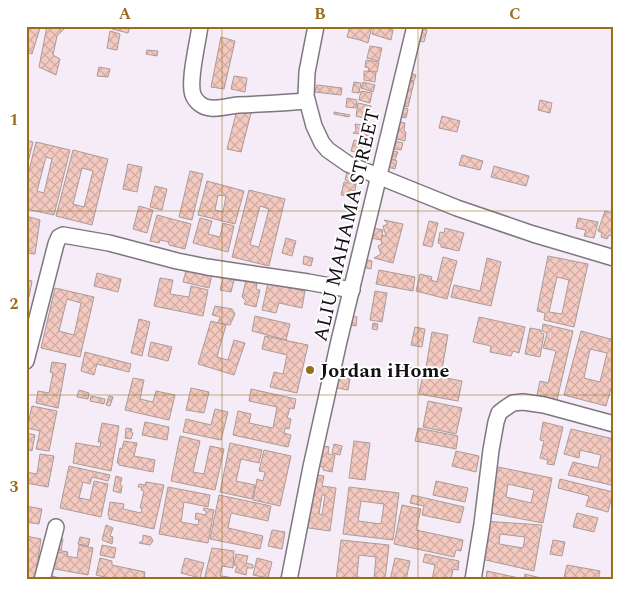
<svg xmlns="http://www.w3.org/2000/svg" width="640" height="606" font-family="Spectral,serif">
  <style>
    .building { fill: url(#building-cross-hatch); stroke: #ab9b98; fill-rule: evenodd }
    .lines { fill: none; stroke-linecap: round; stroke-linejoin: round }
    .minor-casing { stroke: #7e7681; stroke-width: 18 }
    .minor { stroke: #fff; stroke-width: 15 }
    .grid { fill: none; stroke: #986e1b; stroke-width: 1; stroke-opacity: 0.55 }
    .poi-dot { fill: #986e1b; stroke: #fff; stroke-width: 2 }
    .labels { text-anchor: middle; stroke-width: 4; stroke-linejoin: round; paint-order: stroke }
    .street-label { font-size: 20px; fill: #131014; stroke: #fff }
    .poi-label { font-size: 20px; font-weight: bold; fill: #131014; stroke: #fff; text-anchor: start }
    .neatline { fill: none; stroke: #986e1b; stroke-width: 2 }
    .grid-label { font-size: 16px; text-anchor: middle; font-weight: bold; fill: #986e1b }
  </style>
  <defs>
    <pattern id="building-cross-hatch" width="8" height="8" patternUnits="userSpaceOnUse" patternTransform="scale(1.25)"><rect width="8" height="8" fill="#f4c9c0"/><path d="M0 0l8 8M0 8l8-8" fill="none" stroke="#d0aca4"/></pattern>
  </defs>
  <rect width="100%" height="100%" fill="#f5ecf8"/>
  <!-- building -->
  <g class="building">
    <polygon points="27,26 40,28 32,54 26,52"/>
    <polygon points="47,26 67,26 57,36 53,55 60,59 56,75 39,67"/>
    <polygon points="112,26 130,26 128,33 112,29"/>
    <polygon points="350,26 372,26 368,43 360,40 347,37"/>
    <polygon points="374,26 386,26 386,28 393,30 391,40 372,34"/>
    <polygon points="417,28 427,30 424,42 415,40"/>
    <polygon points="110,31 120,34 117,50 107,48"/>
    <polygon points="221,37 235,41 224,89 211,87"/>
    <polygon points="370,46 382,48 379,61 367,58"/>
    <polygon points="147,50 158,51 157,56 146,54"/>
    <polygon points="366,60 379,62 377,72 368,71 369,68 365,67"/>
    <polygon points="99,67 110,69 108,77 97,76"/>
    <polygon points="364,71 376,72 375,82 364,80"/>
    <polygon points="407,72 416,75 414,81 405,79"/>
    <polygon points="234,76 247,78 245,92 231,89"/>
    <polygon points="403,79 414,82 408,107 398,104"/>
    <polygon points="354,82 361,83 359,93 352,92"/>
    <polygon points="363,82 375,85 373,92 361,88"/>
    <polygon points="317,85 342,88 341,95 315,92"/>
    <polygon points="361,91 372,93 370,103 359,100"/>
    <polygon points="347,98 357,100 356,108 346,107"/>
    <polygon points="540,100 552,103 550,113 538,110"/>
    <polygon points="358,103 371,106 368,119 356,116"/>
    <polygon points="238,106 252,109 241,152 227,149"/>
    <polygon points="395,106 408,109 406,118 393,115"/>
    <polygon points="334,112 350,115 349,117 334,114"/>
    <polygon points="442,116 460,121 457,132 439,128"/>
    <polygon points="394,121 405,123 404,131 406,132 405,141 392,138"/>
    <polygon points="355,124 369,126 368,131 370,132 369,136 364,135 364,133 361,132 360,134 353,133 356,131"/>
    <polygon points="26,140 33,142 26,171"/>
    <polygon points="354,140 363,143 361,150 364,151 362,156 358,155 358,153 351,151"/>
    <polygon points="390,140 403,143 401,150 388,148"/>
    <path d="M 36,142 L 70,150 L 54,215 L 26,209 L 26,183 ZM 46,157 L 52,159 L 44,193 L 37,191 Z"/>
    <polygon points="386,149 398,152 395,160 384,157"/>
    <path d="M 73,150 L 108,159 L 92,225 L 56,216 ZM 82,168 L 93,171 L 84,207 L 73,204 Z"/>
    <polygon points="462,155 483,161 480,170 459,165"/>
    <polygon points="387,158 397,161 395,169 384,166"/>
    <polygon points="128,164 142,167 137,192 123,189"/>
    <polygon points="494,166 529,176 526,186 491,177"/>
    <polygon points="190,171 203,174 192,220 179,217"/>
    <polygon points="347,172 359,176 357,184 345,180"/>
    <path d="M 207,181 L 244,191 L 235,224 L 198,215 ZM 218,195 L 226,196 L 223,212 L 215,210 Z"/>
    <polygon points="344,182 356,184 355,191 350,190 348,196 341,195"/>
    <polygon points="155,186 167,189 162,210 150,207"/>
    <path d="M 249,190 L 285,199 L 269,266 L 232,257 ZM 260,206 L 269,209 L 259,247 L 250,245 Z"/>
    <polygon points="139,206 153,210 147,233 133,229"/>
    <polygon points="605,211 614,214 614,237 609,235 607,239 601,237 602,233 598,231"/>
    <polygon points="157,215 191,224 185,249 169,245 169,242 160,240 159,243 150,241"/>
    <polygon points="26,216 40,220 35,254 26,253"/>
    <polygon points="200,218 212,221 208,234 220,237 223,223 234,226 228,252 193,243"/>
    <polygon points="578,218 598,222 594,238 584,236 586,230 576,228"/>
    <polygon points="384,220 403,224 393,263 374,258 381,254 378,246 382,244 381,240 382,235 386,236 383,226 388,224"/>
    <polygon points="429,221 438,223 432,247 423,245"/>
    <polygon points="373,228 383,230 381,240 371,238"/>
    <polygon points="445,228 464,233 459,251 441,247 441,244 438,243 440,232 444,233"/>
    <polygon points="286,238 296,241 292,256 282,253"/>
    <polygon points="304,256 313,258 311,266 303,264"/>
    <path d="M 548,256 L 588,264 L 574,327 L 544,320 L 545,313 L 537,311 ZM 557,277 L 569,280 L 562,314 L 549,312 Z"/>
    <polygon points="443,257 457,261 447,299 416,291 420,274 432,277 431,280 437,282"/>
    <polygon points="361,258 372,261 371,269 359,266"/>
    <polygon points="487,258 501,262 491,306 451,297 454,285 480,291"/>
    <polygon points="188,263 213,270 209,288 183,282"/>
    <polygon points="222,269 243,273 241,281 234,280 231,292 220,290 223,278 220,278"/>
    <polygon points="379,270 415,277 413,291 376,284"/>
    <polygon points="97,273 121,279 118,292 94,286"/>
    <polygon points="247,276 258,278 256,289 260,290 256,307 244,304 246,301 242,297"/>
    <polygon points="160,278 173,280 170,294 189,297 191,286 208,290 203,316 154,306"/>
    <polygon points="26,280 32,281 29,297 26,296"/>
    <polygon points="268,283 305,291 302,308 279,303 276,313 262,310"/>
    <path d="M 55,288 L 94,297 L 80,357 L 41,348 ZM 67,299 L 81,303 L 74,335 L 59,331 Z"/>
    <polygon points="375,291 387,293 382,322 370,320"/>
    <polygon points="215,306 232,309 235,314 230,325 218,323 220,317 212,315"/>
    <polygon points="346,315 357,317 356,326 345,324"/>
    <polygon points="255,316 290,324 286,340 252,331"/>
    <polygon points="479,317 525,327 519,353 513,351 511,356 490,352 491,346 473,342"/>
    <polygon points="139,319 150,322 142,356 131,353"/>
    <polygon points="211,321 226,325 217,357 228,360 234,340 245,343 234,375 198,364"/>
    <polygon points="373,323 378,324 377,330 372,329"/>
    <polygon points="543,324 573,331 557,400 537,395 540,381 548,383 556,351 543,348 547,333 542,331"/>
    <polygon points="415,327 425,329 422,347 411,345"/>
    <polygon points="530,328 541,330 541,333 544,334 540,357 525,354"/>
    <path d="M 581,331 L 614,340 L 614,378 L 606,406 L 564,395 ZM 590,349 L 607,353 L 600,382 L 584,378 Z"/>
    <polygon points="432,332 448,335 441,375 425,373"/>
    <polygon points="265,336 308,345 297,393 270,387 274,372 283,374 287,355 262,349"/>
    <polygon points="151,342 172,347 168,361 148,356"/>
    <polygon points="85,352 131,364 129,372 97,364 94,375 81,371"/>
    <polygon points="52,362 66,364 58,408 36,403 38,391 49,393 53,373 50,372"/>
    <polygon points="403,366 412,368 410,378 401,375"/>
    <polygon points="423,374 462,381 458,401 419,394"/>
    <polygon points="334,375 350,379 348,390 332,387"/>
    <polygon points="133,378 144,380 140,399 153,402 156,391 175,395 169,420 125,410"/>
    <polygon points="191,388 209,392 204,413 186,410"/>
    <polygon points="251,389 296,399 294,409 290,408 287,418 291,419 289,429 285,428 284,433 291,435 288,447 233,435 238,411 251,414 249,423 273,428 277,407 249,401"/>
    <polygon points="79,390 89,393 88,399 77,397"/>
    <polygon points="91,396 105,399 104,404 90,401"/>
    <polygon points="109,396 113,397 110,406 106,405"/>
    <polygon points="428,401 462,408 456,434 423,427"/>
    <polygon points="32,406 57,411 49,451 36,449 40,431 27,428"/>
    <polygon points="215,409 228,412 221,440 183,432 186,419 211,425"/>
    <polygon points="145,422 169,427 167,440 142,435"/>
    <polygon points="543,422 563,427 554,465 547,464 548,460 540,458 544,441 540,440"/>
    <polygon points="102,423 119,426 111,471 73,463 76,443 100,447 101,442 98,442"/>
    <polygon points="126,428 132,429 131,432 133,433 131,439 125,438"/>
    <polygon points="418,428 458,436 456,449 415,441"/>
    <polygon points="571,429 614,439 614,475 611,485 568,475 573,462 598,468 601,455 580,450 579,458 564,454"/>
    <polygon points="26,433 35,435 32,451 26,449"/>
    <polygon points="180,436 200,441 193,472 204,474 210,446 224,449 215,490 171,481"/>
    <polygon points="124,441 137,443 134,456 155,460 153,472 119,465 119,463 117,463 120,448 122,449"/>
    <polygon points="354,441 370,443 365,480 349,478"/>
    <polygon points="230,443 262,450 259,463 241,459 236,481 255,485 252,499 220,492"/>
    <polygon points="334,444 342,446 340,455 332,453"/>
    <polygon points="319,445 329,447 328,454 335,455 332,472 323,470 323,467 315,466"/>
    <polygon points="264,450 291,456 280,506 253,500 257,479 263,481 265,472 259,471"/>
    <polygon points="456,451 479,456 476,472 452,466"/>
    <polygon points="40,454 54,456 48,487 26,483 26,472 37,474"/>
    <polygon points="69,466 110,475 108,481 92,477 90,484 83,482 79,498 90,500 94,481 108,484 101,517 60,508"/>
    <path d="M 493,466 L 552,478 L 543,523 L 485,512 ZM 508,484 L 534,490 L 531,503 L 506,497 Z"/>
    <path d="M 309,474 L 324,476 L 322,486 L 336,488 L 330,531 L 302,527 ZM 322,495 L 325,495 L 322,515 L 319,514 Z"/>
    <polygon points="116,476 122,478 120,485 122,486 121,493 113,491"/>
    <polygon points="560,479 613,492 608,512 586,506 589,496 558,488"/>
    <polygon points="436,481 468,488 465,502 433,495"/>
    <polygon points="146,482 164,485 154,529 109,519 109,515 108,515 110,502 124,504 123,509 141,513 142,508 140,508 144,491 141,490 142,487 138,487 139,484 145,485"/>
    <polygon points="168,487 210,495 208,507 184,502 181,522 198,525 199,520 195,519 196,513 206,515 206,511 203,510 204,508 214,510 208,543 159,534"/>
    <path d="M 349,487 L 399,493 L 393,540 L 343,534 ZM 361,501 L 384,504 L 381,524 L 358,521 Z"/>
    <polygon points="219,495 271,506 268,521 231,513 228,528 263,536 260,549 210,539"/>
    <polygon points="412,495 464,507 460,523 422,515 424,506 410,503"/>
    <polygon points="402,505 421,509 416,530 463,540 461,551 456,550 454,557 394,544"/>
    <polygon points="26,506 42,509 39,524 26,522"/>
    <polygon points="577,513 598,518 594,532 573,527"/>
    <path d="M 483,521 L 542,525 L 534,571 L 477,558 ZM 500,534 L 525,537 L 523,548 L 499,544 Z"/>
    <polygon points="106,525 113,528 110,536 113,537 112,544 102,540"/>
    <polygon points="272,530 285,532 282,549 268,546"/>
    <polygon points="143,535 151,537 153,541 150,545 139,543 143,540"/>
    <polygon points="26,536 41,539 35,580 26,579"/>
    <polygon points="80,537 90,539 88,546 78,544"/>
    <polygon points="59,538 63,539 61,551 53,550"/>
    <path d="M 341,540 L 389,545 L 385,580 L 336,580 ZM 359,555 L 376,557 L 374,579 L 357,577 Z"/>
    <polygon points="553,540 565,542 562,556 550,554"/>
    <polygon points="79,545 93,548 88,575 50,568 53,551 62,553 62,551 68,552 67,556 77,558"/>
    <polygon points="102,545 116,548 114,558 100,555"/>
    <polygon points="212,548 234,551 233,568 222,566 220,576 229,577 228,580 204,580"/>
    <polygon points="236,554 248,556 246,563 253,565 253,568 247,568 246,575 235,572 237,566 234,565"/>
    <polygon points="425,554 459,561 458,570 453,569 451,580 432,580 435,565 423,562"/>
    <polygon points="100,558 112,561 112,565 145,572 144,580 117,580 96,575"/>
    <polygon points="185,558 204,563 200,578 181,573"/>
    <polygon points="257,558 272,562 268,578 253,575"/>
    <polygon points="395,558 410,561 406,580 390,580"/>
    <polygon points="567,565 600,571 598,580 577,580 564,577"/>
    <polygon points="487,571 519,578 519,580 486,580"/>
    <polygon points="45,574 63,579 62,580 44,580"/>
    <polygon points="525,574 549,580 524,580"/>
  </g>
  <g class="lines">
    <!-- minor casing -->
    <g class="minor-casing">
      <g id="minor">
        <path d="M 200,26 C 198,42 188,81 193,95 C 196,102 203,108 211,108 C 220,109 229,106 238,105 C 261,104 284,103 307,101"/>
        <polyline points="316,26 307,72 306,96 314,126 322,143 328,150 348,164 457,208 533,234 614,258"/>
        <polyline points="26,361 56,244 59,237 63,235 109,243 177,261 207,267 308,282 352,290"/>
        <polyline points="42,580 56,527"/>
        <polyline points="289,580 311,467 339,341 415,26"/>
        <polyline points="473,580 482,524 491,450 496,422 499,413 504,409 513,403 523,402 544,405 614,424"/>
      </g>
    </g>
    <!-- minor -->
    <use href="#minor" class="minor"/>
  </g>
  <!-- grid -->
  <path class="grid" d="M 222,26 L 222,580M 418,26 L 418,580M 26,211 L 614,211M 26,395 L 614,395"/>
  <!-- markers -->
  <circle class="poi-dot" cx="310" cy="370" r="5"/>
  <g class="labels">
    <!-- street labels -->
    <g class="street-label">
      <text transform="translate(346 225) rotate(-77)" y="7">ALIU MAHAMA STREET</text>
    </g>
    <!-- poi labels -->
    <g class="poi-label">
      <text x="320" y="377">Jordan iHome</text>
    </g>
  </g>
  <!-- border -->
  <rect width="640" height="606" fill="none" stroke="#ffffff" stroke-width="55"/>
  <rect x="28" y="28" width="584" height="550" class="neatline"/>
  <g class="grid-label">
    <text x="125" y="19">A</text>
    <text x="320" y="19">B</text>
    <text x="515" y="19">C</text>
    <text x="14" y="125">1</text>
    <text x="14" y="309">2</text>
    <text x="14" y="492">3</text>
  </g>
</svg>
